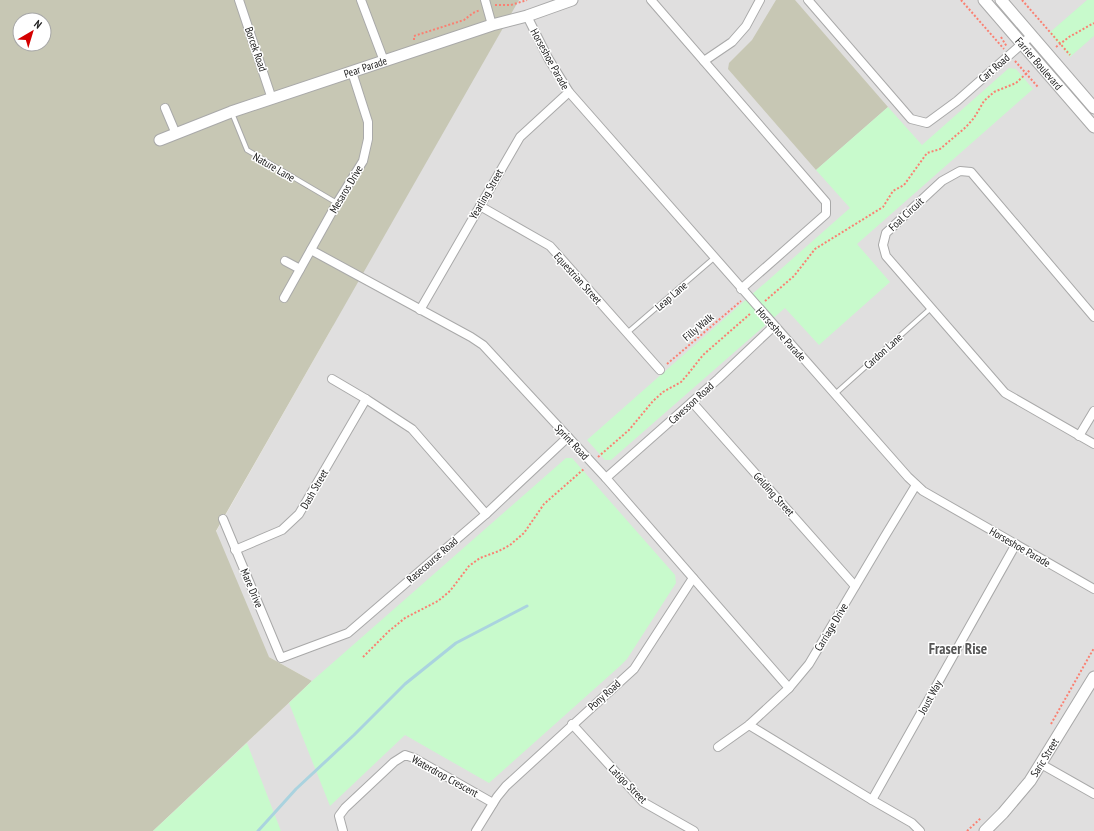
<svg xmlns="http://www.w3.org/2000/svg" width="1094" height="831" font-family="'PT Sans Narrow',sans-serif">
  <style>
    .residential { fill: #e0dfdf }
    .construction { fill: #c7c7b4; fill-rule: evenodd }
    .park { fill: #c8facc }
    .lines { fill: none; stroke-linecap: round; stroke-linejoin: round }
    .stream { stroke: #aad3df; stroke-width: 3 }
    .service-casing { stroke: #a9a9a9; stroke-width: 6 }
    .minor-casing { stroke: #a9a9a9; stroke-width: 10 }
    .tertiary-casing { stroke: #a9a9a9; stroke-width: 13 }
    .path { stroke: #fa8072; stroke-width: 2; stroke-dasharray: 2 2; stroke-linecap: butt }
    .service { stroke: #fff; stroke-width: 4 }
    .minor { stroke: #fff; stroke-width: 8 }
    .tertiary { stroke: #fff; stroke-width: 11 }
    .labels { text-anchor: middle; stroke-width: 3; stroke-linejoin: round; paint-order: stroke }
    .street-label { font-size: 11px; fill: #222; stroke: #fff }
    .district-label { font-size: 15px; font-weight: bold; fill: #555; stroke: #fff }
  </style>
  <rect width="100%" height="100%" fill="#f2efe9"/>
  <!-- residential -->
  <polygon class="residential" points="215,0 1094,0 1094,831 153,831 312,681 175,604 333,326"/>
  <!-- construction -->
  <g class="construction">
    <path d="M 0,0 L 519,0 L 216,531 L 269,657 L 312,681 L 153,831 L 0,831 ZM 20,20 L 44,20 L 44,44 L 20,44 Z"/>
    <polygon points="776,0 795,0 888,107 816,170 728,69 729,63 752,40"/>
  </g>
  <!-- park -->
  <g class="park">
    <polygon points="1087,0 1094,0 1094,36 1070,57 1049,33"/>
    <polygon points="1009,68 1016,69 1033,89 857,244 890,282 819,345 785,308 611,460 605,460 587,440 850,208 816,170 888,107 922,145"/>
    <polygon points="566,458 572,458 675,575 676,583 627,659 620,666 489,783 405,735 330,806 289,703 312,681"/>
    <polygon points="247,743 281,831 153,831"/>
  </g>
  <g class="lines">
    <!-- stream -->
    <polyline class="stream" points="258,831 296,789 354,735 405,684 456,643 527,606"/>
    <!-- service casing -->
    <g class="service-casing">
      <g id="service">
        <polyline points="232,113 247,150 337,203"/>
        <polyline points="627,333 714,258"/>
        <polyline points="835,394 931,308"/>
      </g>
    </g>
    <!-- minor casing -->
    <g class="minor-casing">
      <g id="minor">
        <polyline points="239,0 272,99"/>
        <polyline points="361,0 384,61"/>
        <polyline points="485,0 492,25"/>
        <polyline points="651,0 826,202 826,214 741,289"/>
        <polyline points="808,0 911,119 927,123 957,101 1031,36"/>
        <polyline points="527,16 548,58 569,92 908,477 923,491 1094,589"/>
        <polyline points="704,61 732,42 746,26 760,0"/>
        <polyline points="165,108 176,134"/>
        <polyline points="480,206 550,246 660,370"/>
        <polyline points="311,250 471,337 483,345 606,478 789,688"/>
        <polyline points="285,261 300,269"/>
        <polyline points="284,298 337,203 363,161 368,139 368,122 352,72"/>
        <polyline points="420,310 520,137 569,92"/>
        <polyline points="1094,317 971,172 960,171 942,181 886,233 883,245 886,256 1005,393 1094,444"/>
        <polyline points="332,379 366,399 412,429 486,514"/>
        <polyline points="692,402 855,586"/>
        <polyline points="1079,436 1094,411"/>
        <polyline points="606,478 718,379 774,326"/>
        <polyline points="223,519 281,658 348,633 486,514 568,437"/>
        <polyline points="235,550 282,530 299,514 366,399"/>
        <polyline points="572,724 643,802 694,831"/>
        <polyline points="749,725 872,800"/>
        <polyline points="718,747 749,725 789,688 809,664 885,536 916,485"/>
        <polyline points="1041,764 1094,794"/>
        <polyline points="343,831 339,816 345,808 394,762 405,755 414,758 493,803"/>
        <polyline points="476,831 497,797 506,786 634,669 693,578"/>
        <polyline points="920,831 912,823 872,800 1016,544"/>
      </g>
    </g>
    <!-- tertiary casing -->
    <g class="tertiary-casing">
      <g id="tertiary">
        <path id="s1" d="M 984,0 L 1094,127"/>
        <polyline points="1001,0 1094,108"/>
        <path id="s2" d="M 160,140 L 231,112 L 492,25 L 527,16 L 572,0"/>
        <path id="s3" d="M 985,831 L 1003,813 L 1030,781 L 1094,677"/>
      </g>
    </g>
    <!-- path -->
    <g class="path">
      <polyline points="961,0 1004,49"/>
      <polyline points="1022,0 1070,55"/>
      <polyline points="495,5 511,5 527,0"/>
      <polyline points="1001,37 1007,47"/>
      <polyline points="414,40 414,36 464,20 473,13 480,10"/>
      <polyline points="1056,47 1069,37 1094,23"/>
      <polyline points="1015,61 1038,87"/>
      <polyline points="765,301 794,276 815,249 883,207 893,191 904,185 927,153 940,149 966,127 974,118 984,101 994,92 1016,83 1030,70"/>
      <polyline points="667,364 741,301"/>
      <polyline points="598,457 629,430 653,401 663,392 681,382 688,374 703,355 751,313"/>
      <polyline points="363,657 389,631 405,618 438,601 450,591 469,566 480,558 499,551 510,545 524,533 544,504 585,468"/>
      <polyline points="1051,724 1094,648"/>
      <polyline points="967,831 981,818"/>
    </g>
    <!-- service -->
    <use href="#service" class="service"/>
    <!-- minor -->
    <use href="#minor" class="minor"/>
    <!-- tertiary -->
    <use href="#tertiary" class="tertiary"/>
  </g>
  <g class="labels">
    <!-- street labels -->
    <g class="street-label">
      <text transform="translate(256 49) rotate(71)" y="4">Borcek Road</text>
      <text transform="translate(550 59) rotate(61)" y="4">Horseshoe Parade</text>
      <text dy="4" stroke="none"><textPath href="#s1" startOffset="84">Farrier Boulevard</textPath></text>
      <text dy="4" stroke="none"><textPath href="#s2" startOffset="218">Pear Parade</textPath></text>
      <text transform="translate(994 68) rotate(-41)" y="4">Cart Road</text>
      <text transform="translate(274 167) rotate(30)" y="4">Nature Lane</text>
      <text transform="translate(346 189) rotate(-59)" y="4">Mesaros Drive</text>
      <text transform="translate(486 194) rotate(-60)" y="4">Yearling Street</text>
      <text transform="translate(906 214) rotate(-43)" y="4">Foal Circuit</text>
      <text transform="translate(578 278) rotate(48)" y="4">Equestrian Street</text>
      <text transform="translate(671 296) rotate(-41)" y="4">Leap Lane</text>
      <text transform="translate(698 327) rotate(-40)" y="4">Filly Walk</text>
      <text transform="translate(781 334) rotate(48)" y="4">Horseshoe Parade</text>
      <text transform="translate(883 351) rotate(-42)" y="4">Cardon Lane</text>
      <text transform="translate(691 403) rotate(-42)" y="4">Cavesson Road</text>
      <text transform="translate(572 442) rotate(47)" y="4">Sprint Road</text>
      <text transform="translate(314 489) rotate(-60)" y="4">Dash Street</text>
      <text transform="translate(774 494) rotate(48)" y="4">Gelding Street</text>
      <text transform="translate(1020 547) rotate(30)" y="4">Horseshoe Parade</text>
      <text transform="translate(432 560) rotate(-41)" y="4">Rasecourse Road</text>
      <text transform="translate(252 588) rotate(67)" y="4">Mare Drive</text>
      <text transform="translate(831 627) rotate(-59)" y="4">Carriage Drive</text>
      <text transform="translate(604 695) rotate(-42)" y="4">Pony Road</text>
      <text transform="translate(930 697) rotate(-61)" y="4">Joust Way</text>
      <text dy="4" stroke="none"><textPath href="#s3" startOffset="95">Saric Street</textPath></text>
      <text transform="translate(445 776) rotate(29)" y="4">Waterdrop Crescent</text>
      <text transform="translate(628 784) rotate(45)" y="4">Latigo Street</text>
    </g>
    <!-- district labels -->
    <g class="district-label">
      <text x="958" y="654">Fraser Rise</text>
    </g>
  </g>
  <!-- north arrow -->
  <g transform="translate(32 32) rotate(38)"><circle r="19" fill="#ffffff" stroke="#a7a7a7"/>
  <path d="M0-3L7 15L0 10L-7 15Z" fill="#d40000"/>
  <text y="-6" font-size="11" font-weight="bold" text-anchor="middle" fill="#222222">N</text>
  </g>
</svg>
